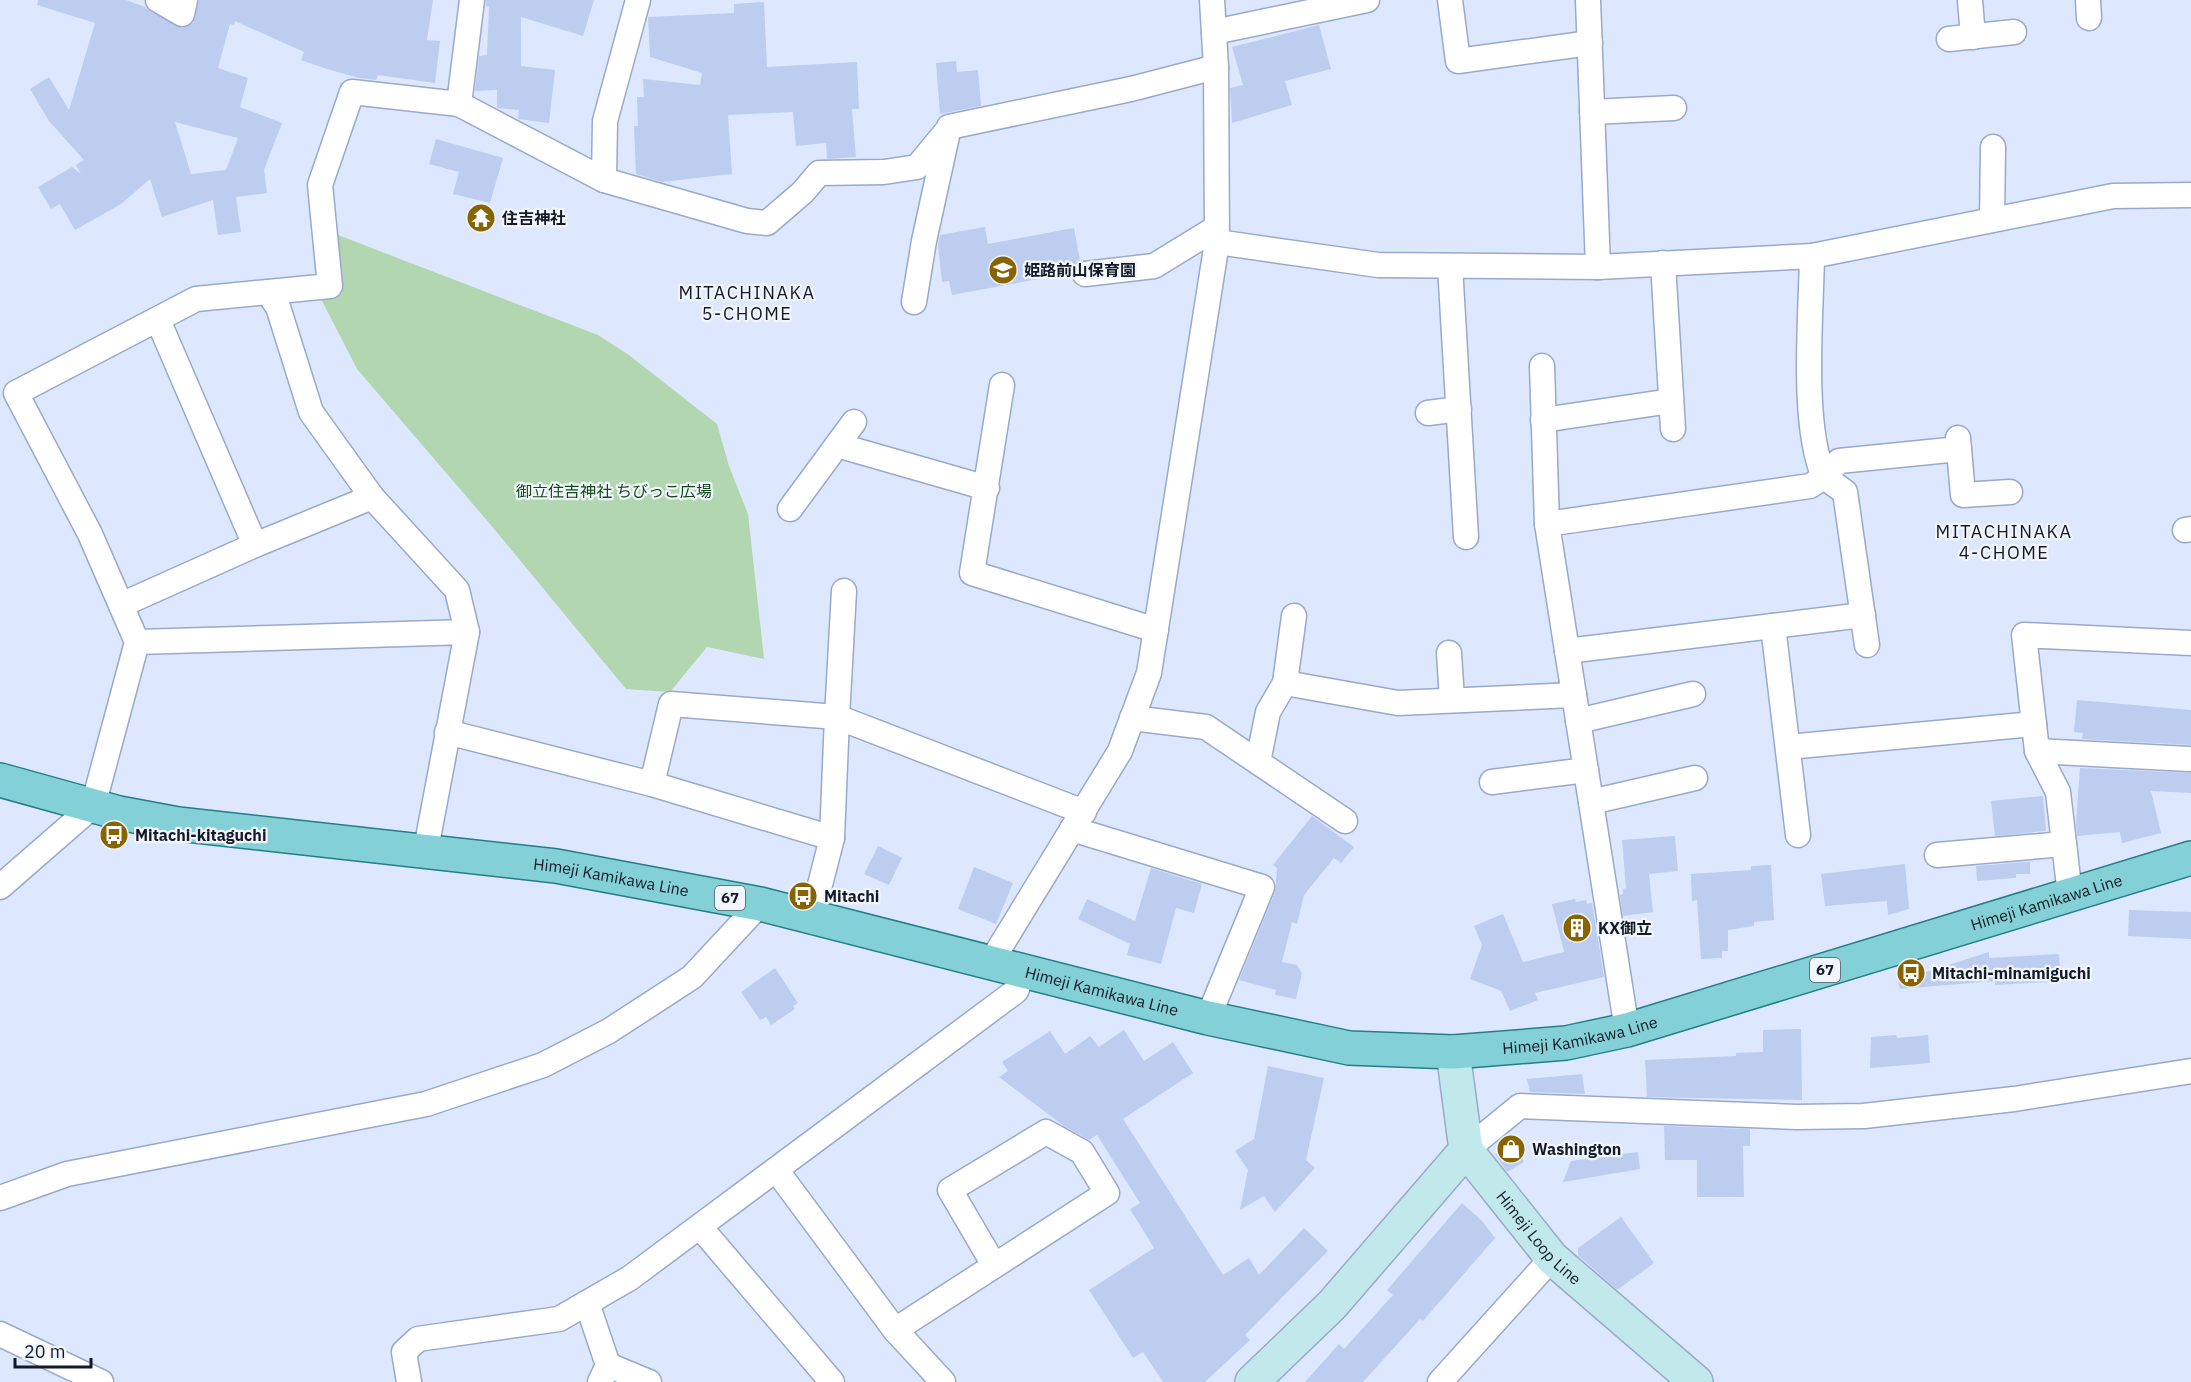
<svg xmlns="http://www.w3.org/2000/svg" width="2191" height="1382" font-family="'IBM Plex Sans','Noto Sans JP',sans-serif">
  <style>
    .green { fill: #b1d6b0 }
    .building { fill: #bccdf0; fill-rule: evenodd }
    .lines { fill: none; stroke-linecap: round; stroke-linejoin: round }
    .street-casing { stroke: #98a9cb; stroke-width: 27 }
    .secondary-casing { stroke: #98a9cb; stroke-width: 36 }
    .primary-casing { stroke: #267c88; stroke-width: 36 }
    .street { stroke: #fff; stroke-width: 24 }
    .secondary { stroke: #c1e8eb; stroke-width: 33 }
    .primary { stroke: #83d0d7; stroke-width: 33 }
    .labels { text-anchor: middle; stroke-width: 4.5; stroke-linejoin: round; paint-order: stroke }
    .shield { fill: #f1f5fc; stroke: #565b66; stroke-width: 1.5 }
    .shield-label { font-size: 15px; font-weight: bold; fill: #131926 }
    .poi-label { font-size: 16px; font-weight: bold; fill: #131926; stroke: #f1f5fc; text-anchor: start }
    .park-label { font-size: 16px; fill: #124b17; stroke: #f1f5fc }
    .street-label { font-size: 16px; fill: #131926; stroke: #f1f5fc }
    .neighbourhood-label { font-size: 18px; letter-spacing: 1.5px; fill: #131926; stroke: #f1f5fc }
  </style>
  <rect width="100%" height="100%" fill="#dde8fe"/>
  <!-- green -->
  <polygon class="green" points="338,235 598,335 629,355 717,424 729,466 748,514 764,659 707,647 670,692 626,689 490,524 357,369 320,297 342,294"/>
  <!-- building -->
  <g class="building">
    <path d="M 38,0 L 126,0 L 145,7 L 151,12 L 182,28 L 193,23 L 199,0 L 433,0 L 427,40 L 440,41 L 435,83 L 378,75 L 376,80 L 359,78 L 327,69 L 301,60 L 304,52 L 235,21 L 234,25 L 230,24 L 218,68 L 248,78 L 240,107 L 282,123 L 264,170 L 267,193 L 236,197 L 241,232 L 218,235 L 213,200 L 162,217 L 150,179 L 121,204 L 75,230 L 60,204 L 51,209 L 38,187 L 72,167 L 81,174 L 76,165 L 84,160 L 49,121 L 30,89 L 49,77 L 69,110 L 95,23 L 37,5 ZM 175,122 L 238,138 L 226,170 L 191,174 Z"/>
    <polygon points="486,0 594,0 583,36 521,17 521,66 555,70 549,123 518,119 519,110 497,108 497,90 475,91 479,56 487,55 489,7 486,6"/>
    <polygon points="764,2 767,67 857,62 859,109 852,109 856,157 827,159 826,143 796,146 793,112 728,115 732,174 662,182 636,174 634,126 638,126 637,97 644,97 643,79 700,85 702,73 650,57 648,17 734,13 734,4"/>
    <polygon points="1319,25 1331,69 1285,81 1292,105 1232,123 1230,88 1243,85 1232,47"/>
    <polygon points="956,61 957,72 978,70 981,106 940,114 936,63"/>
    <polygon points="436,139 503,158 490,203 453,194 459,172 429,164"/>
    <polygon points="985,227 988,244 1074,228 1080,261 1072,268 1071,273 952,295 949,281 942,282 938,245 940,235"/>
    <polygon points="2077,700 2191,710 2191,745 2082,739 2083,733 2074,732"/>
    <polygon points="2080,768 2191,773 2191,793 2151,791 2161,833 2122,843 2120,832 2077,836 2076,822"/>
    <polygon points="2043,796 2046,831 1995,836 1991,801"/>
    <polygon points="1312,816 1354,847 1341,863 1334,858 1304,895 1297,924 1292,922 1282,962 1297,965 1302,973 1296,999 1275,995 1276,990 1239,980 1275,892 1277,868 1273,865"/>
    <polygon points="1675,836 1678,871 1649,874 1653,912 1623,916 1620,895 1623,894 1623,889 1626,888 1622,840"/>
    <polygon points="878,846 902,858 889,885 864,874"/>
    <polygon points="2049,860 2030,862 2030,874 2016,874 2016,878 1977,881 1976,866"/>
    <polygon points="1905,864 1909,909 1888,915 1887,901 1825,906 1821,874"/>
    <polygon points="1771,865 1774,920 1754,922 1754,926 1728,930 1728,951 1722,951 1722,958 1701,959 1697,900 1692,901 1691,874 1751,870 1751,866"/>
    <polygon points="974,867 1013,883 996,924 958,909"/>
    <polygon points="1151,868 1202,884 1194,913 1176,908 1161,964 1127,955 1130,944 1078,919 1087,899 1135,921"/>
    <polygon points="1575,899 1576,902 1586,900 1587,904 1592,903 1604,977 1535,993 1538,1000 1510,1011 1501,991 1470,979 1482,945 1474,926 1503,914 1523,962 1564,952 1552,904"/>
    <polygon points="2129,910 2191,912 2191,939 2128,936"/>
    <polygon points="1989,952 1989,958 2059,954 2061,981 1995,985 1995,981 1900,989 1898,981"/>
    <polygon points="775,968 798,1003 793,1006 795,1009 771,1025 766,1017 760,1020 741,992"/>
    <polygon points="1801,1029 1802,1100 1647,1097 1645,1060 1736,1056 1736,1053 1763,1052 1763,1030"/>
    <polygon points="1124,1030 1144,1061 1173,1042 1193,1073 1123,1119 1223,1275 1249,1258 1259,1275 1304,1228 1328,1251 1245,1335 1250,1340 1205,1382 1163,1382 1143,1352 1133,1358 1089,1290 1154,1248 1130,1209 1140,1203 1097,1135 1089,1140 1064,1126 999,1077 1008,1071 1002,1062 1050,1031 1065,1054 1090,1036 1099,1047"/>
    <polygon points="1896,1035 1897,1038 1928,1035 1930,1063 1870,1068 1871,1037"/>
    <polygon points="1268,1066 1324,1078 1306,1160 1315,1168 1275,1212 1264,1196 1240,1210 1248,1170 1235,1151 1254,1139"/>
    <polygon points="1582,1074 1585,1094 1530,1092 1527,1079"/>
    <polygon points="1664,1126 1750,1129 1750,1146 1743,1146 1744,1197 1697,1197 1697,1160 1665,1160"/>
    <polygon points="1514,1144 1524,1162 1507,1172 1495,1154"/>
    <polygon points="1638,1152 1640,1169 1563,1182 1571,1161"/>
    <polygon points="1462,1203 1482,1221 1495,1238 1423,1321 1420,1319 1363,1382 1305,1382 1339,1344 1344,1349 1393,1295 1387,1290"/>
    <polygon points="1621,1217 1654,1263 1617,1290 1578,1255 1578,1248"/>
  </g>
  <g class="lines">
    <!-- street casing -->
    <g class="street-casing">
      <g id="street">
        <polyline points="158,0 182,14 185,0"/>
        <polyline points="1450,0 1458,61 1590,43"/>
        <polyline points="1588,0 1598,267"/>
        <polyline points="1970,0 1973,37"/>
        <polyline points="2088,0 2089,18"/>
        <polyline points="1214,32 1367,0"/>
        <polyline points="1949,39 2014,32"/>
        <polyline points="459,104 472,0"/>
        <polyline points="1592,112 1674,108"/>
        <polyline points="604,180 747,221 767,223 803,192 819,173 884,172 917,167 946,132"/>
        <polyline points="1992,220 1993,147"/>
        <polyline points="1217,242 1378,265 1598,267 1812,256 2113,196 2191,195"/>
        <polyline points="1663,263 1673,429"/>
        <polyline points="1450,266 1466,537"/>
        <polyline points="1085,274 1154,266 1216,228"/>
        <polyline points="269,294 278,307 311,412 372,497 457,590 467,632"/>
        <polyline points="914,302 924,241 949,127 1131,89 1216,67"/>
        <polyline points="1542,366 1547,524"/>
        <polyline points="1002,385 972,573 1156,630"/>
        <polyline points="1428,413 1459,409"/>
        <polyline points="1543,420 1671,401"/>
        <polyline points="1958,438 1963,495 2010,492"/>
        <polyline points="837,445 987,488"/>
        <polyline points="790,509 854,422"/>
        <polyline points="2185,530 2191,529"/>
        <polyline points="255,545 372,497"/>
        <polyline points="121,605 255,545 158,320"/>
        <polyline points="1773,626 1798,835"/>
        <polyline points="137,642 467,632 425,854"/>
        <polyline points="1867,645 1845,492 1824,477 1839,461 1959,449"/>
        <polyline points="1567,651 1863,615"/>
        <polyline points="1449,653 1452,700"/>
        <polyline points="1285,683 1398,703 1574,695"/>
        <polyline points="1132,718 1206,727 1345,821"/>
        <polyline points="1578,721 1693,694"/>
        <polyline points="447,732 652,784 832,838"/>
        <polyline points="1788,747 2034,724"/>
        <polyline points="2037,751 2189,759"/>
        <polyline points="1258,762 1268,712 1285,683 1294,616"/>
        <polyline points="1492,782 1586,770"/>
        <polyline points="652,784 671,704 837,717 844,591"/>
        <polyline points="1591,802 1695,778"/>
        <polyline points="1072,829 1262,887 1208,1018"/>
        <polyline points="1937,855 2064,844"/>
        <polyline points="0,887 93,806 137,642 90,534 16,393 196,299 330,286 320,185 352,92 459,104 604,180 605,121 638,0"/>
        <polyline points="2070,895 2058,792 2037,751 2024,635 2191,643"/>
        <polyline points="812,916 832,838 837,717 1084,812"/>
        <polyline points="991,962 1120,751 1149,673 1217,242 1216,67 1212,0"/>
        <path d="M 1627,1030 L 1547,524 L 1810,486 L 1824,477 C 1801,424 1811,317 1812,256"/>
        <polyline points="1466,1150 1520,1106 1796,1117 1864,1116 2014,1099 2191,1071"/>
        <polyline points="777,1171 895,1330 943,1382"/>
        <polyline points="0,1198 67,1174 426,1104 543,1065 609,1031 692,977 760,904"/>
        <polyline points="700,1227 832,1382"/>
        <polyline points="587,1303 608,1365 600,1382"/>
        <polyline points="895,1330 1107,1193 1082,1152 1046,1132 950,1190 994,1265"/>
        <polyline points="0,1334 101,1382"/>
        <polyline points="608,1365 649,1382"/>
        <polyline points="409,1382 404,1352 418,1339 559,1319 630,1278 1016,991 1024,971"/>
        <polyline points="1440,1382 1552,1258"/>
      </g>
    </g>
    <!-- secondary casing -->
    <g class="secondary-casing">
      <g id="secondary">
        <path id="s1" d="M 1453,1052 L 1466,1150 L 1552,1258 L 1696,1382"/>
        <polyline points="1252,1382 1332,1305 1466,1150"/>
      </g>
    </g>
    <!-- primary casing -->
    <g class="primary-casing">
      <g id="primary">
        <path id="s2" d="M 0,780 L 119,813 L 178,824 L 556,866 L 760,904 L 1208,1018 L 1349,1048 L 1453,1052 L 1566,1043 L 1627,1030 L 2191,858"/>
      </g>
    </g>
    <!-- street -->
    <use href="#street" class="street"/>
    <!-- secondary -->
    <use href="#secondary" class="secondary"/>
    <!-- primary -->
    <use href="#primary" class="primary"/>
  </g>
  <!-- icons -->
  <defs>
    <g id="temple-disc" transform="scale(1.5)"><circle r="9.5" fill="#876400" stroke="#f1f5fc"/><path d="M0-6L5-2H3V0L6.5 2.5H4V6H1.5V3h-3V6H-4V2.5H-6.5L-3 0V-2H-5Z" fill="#fff"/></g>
    <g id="school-disc" transform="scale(1.5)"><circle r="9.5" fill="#876400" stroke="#f1f5fc"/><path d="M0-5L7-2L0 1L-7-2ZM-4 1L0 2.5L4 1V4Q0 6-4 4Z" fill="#fff"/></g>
    <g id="bus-disc" transform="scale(1.5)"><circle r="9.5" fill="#876400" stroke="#f1f5fc"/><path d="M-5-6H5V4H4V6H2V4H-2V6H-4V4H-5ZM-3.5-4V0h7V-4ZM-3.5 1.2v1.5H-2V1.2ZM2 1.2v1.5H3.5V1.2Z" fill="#fff"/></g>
    <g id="building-disc" transform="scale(1.5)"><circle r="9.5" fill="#876400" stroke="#f1f5fc"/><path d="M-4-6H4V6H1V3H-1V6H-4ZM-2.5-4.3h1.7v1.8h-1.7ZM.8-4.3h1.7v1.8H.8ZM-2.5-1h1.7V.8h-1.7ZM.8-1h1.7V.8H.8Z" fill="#fff"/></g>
    <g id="shop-disc" transform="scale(1.5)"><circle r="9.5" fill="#876400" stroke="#f1f5fc"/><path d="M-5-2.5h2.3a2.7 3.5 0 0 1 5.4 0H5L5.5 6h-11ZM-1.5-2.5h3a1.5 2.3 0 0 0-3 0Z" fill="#fff"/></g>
  </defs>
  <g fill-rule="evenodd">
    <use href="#temple-disc" x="481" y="218"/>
    <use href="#school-disc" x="1003" y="270"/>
    <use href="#bus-disc" x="114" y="835"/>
    <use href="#bus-disc" x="803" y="896"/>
    <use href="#building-disc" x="1577" y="928"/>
    <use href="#bus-disc" x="1911" y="973"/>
    <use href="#shop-disc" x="1511" y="1149"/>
  </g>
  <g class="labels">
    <!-- shield labels -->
    <g class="shield">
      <rect x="715" y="886" width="30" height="24" rx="4.5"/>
      <rect x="1810" y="958" width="30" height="24" rx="4.5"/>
    </g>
    <g class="shield-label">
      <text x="730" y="903">67</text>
      <text x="1825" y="975">67</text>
    </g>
    <!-- poi labels -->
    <g class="poi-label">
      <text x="502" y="224">住吉神社</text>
      <text x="1024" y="276">姫路前山保育園</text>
      <text x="135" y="841">Mitachi-kitaguchi</text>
      <text x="824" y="902">Mitachi</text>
      <text x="1598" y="934">KX御立</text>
      <text x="1932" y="979">Mitachi-minamiguchi</text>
      <text x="1532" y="1155">Washington</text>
    </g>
    <!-- park labels -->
    <g class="park-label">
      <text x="614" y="497">御立住吉神社 ちびっこ広場</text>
    </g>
    <!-- street labels -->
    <g class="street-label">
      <text dy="6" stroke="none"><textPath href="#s2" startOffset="620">Himeji Kamikawa Line</textPath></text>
      <text dy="6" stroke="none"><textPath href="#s2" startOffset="2096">Himeji Kamikawa Line</textPath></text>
      <text dy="6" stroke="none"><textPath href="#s2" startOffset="1124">Himeji Kamikawa Line</textPath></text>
      <text dy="6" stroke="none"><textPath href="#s2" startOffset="1610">Himeji Kamikawa Line</textPath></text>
      <text dy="6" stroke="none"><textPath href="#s1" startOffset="213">Himeji Loop Line</textPath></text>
    </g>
    <!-- neighbourhood labels -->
    <g class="neighbourhood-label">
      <text x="747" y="299">MITACHINAKA<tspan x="747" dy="21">5-CHOME</tspan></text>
      <text x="2004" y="538">MITACHINAKA<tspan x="2004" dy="21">4-CHOME</tspan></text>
    </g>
  </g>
  <!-- scale -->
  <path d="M15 1358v9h76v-9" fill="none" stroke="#131926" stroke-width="3"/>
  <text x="24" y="1358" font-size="18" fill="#131926" stroke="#f1f5fc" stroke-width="4.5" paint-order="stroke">20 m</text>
</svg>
